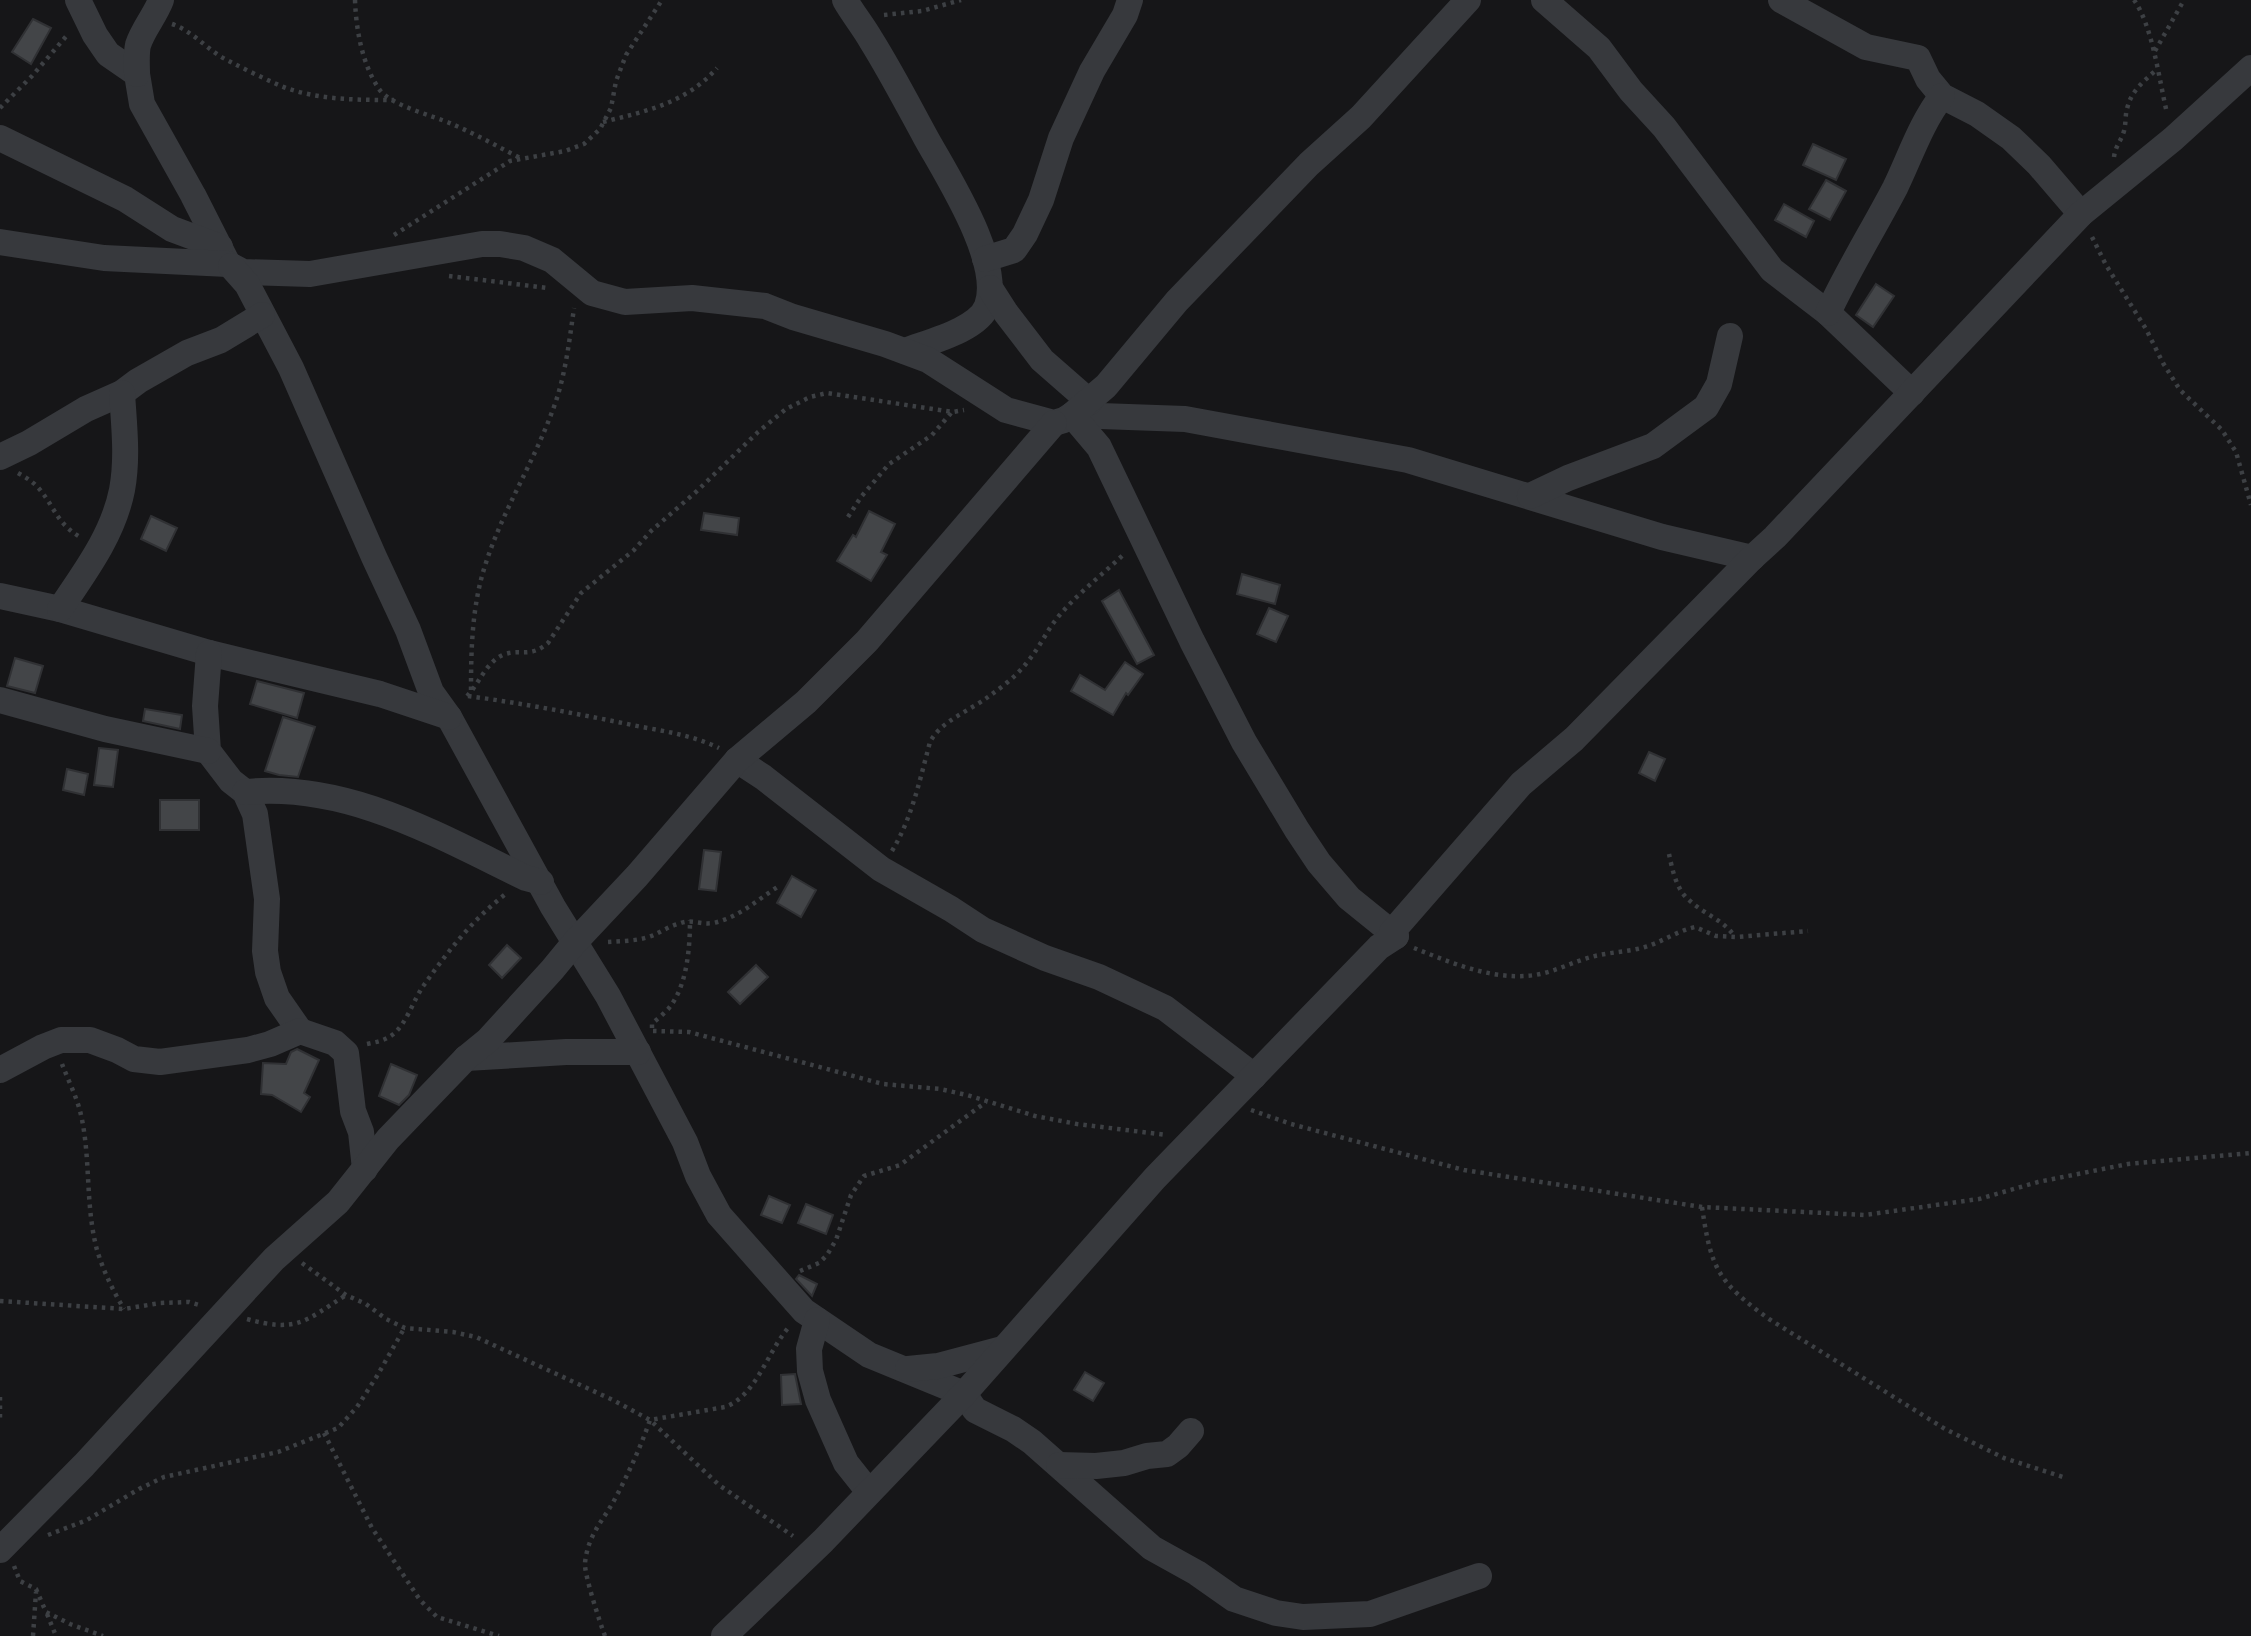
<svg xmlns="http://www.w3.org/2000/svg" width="2251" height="1636" font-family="Ubuntu,sans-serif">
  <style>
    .building { fill: #434548; stroke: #303134; stroke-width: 2 }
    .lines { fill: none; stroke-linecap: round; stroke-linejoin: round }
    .path { stroke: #3d4044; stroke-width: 4.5; stroke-dasharray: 3.5 5; stroke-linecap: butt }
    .minor { stroke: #37393d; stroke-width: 26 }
  </style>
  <rect width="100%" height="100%" fill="#161618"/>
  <!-- building -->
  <g class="building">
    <polygon points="33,19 51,28 31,64 12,52"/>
    <polygon points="1813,144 1846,159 1836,180 1803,165"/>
    <polygon points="1826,180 1846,191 1830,220 1809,209"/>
    <polygon points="1784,204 1814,221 1806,237 1775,220"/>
    <polygon points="1876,284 1894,296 1873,327 1856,315"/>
    <polygon points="869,511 895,524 881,552 887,555 871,581 837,561 853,535 856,537"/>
    <polygon points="704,513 739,518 737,535 701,530"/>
    <polygon points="151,516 177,528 166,551 141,539"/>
    <polygon points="1242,574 1280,585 1275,604 1237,594"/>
    <polygon points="1119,590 1154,655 1137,664 1102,601"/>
    <polygon points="1269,608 1288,616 1276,642 1257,634"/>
    <polygon points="15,658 43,666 35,693 7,686"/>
    <polygon points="1125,662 1143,674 1128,695 1126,693 1113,715 1071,691 1080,675 1105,690"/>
    <polygon points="257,681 304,693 297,718 250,704"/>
    <polygon points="145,709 182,715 180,729 143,721"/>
    <polygon points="283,717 315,727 298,777 279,775 265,771"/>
    <polygon points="99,748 118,750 113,787 94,785"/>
    <polygon points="1649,752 1665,759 1655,781 1639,773"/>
    <polygon points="67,769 88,774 84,795 63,790"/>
    <rect x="160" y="800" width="39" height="30"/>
    <polygon points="704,850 721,852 716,891 699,889"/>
    <polygon points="792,876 816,890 801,917 777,903"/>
    <polygon points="507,945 521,958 502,978 489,965"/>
    <polygon points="756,965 768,977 740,1004 728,992"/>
    <polygon points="297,1049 319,1060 304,1093 310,1097 301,1112 272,1095 261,1094 263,1063 286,1064 291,1052"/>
    <polygon points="391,1064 417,1075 409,1095 399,1105 379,1096"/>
    <polygon points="769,1196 790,1205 782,1223 761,1215"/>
    <polygon points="806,1204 833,1215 826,1234 798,1223"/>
    <polygon points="799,1275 817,1284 812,1296 796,1279"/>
    <polygon points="1085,1372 1104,1383 1093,1401 1074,1390"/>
    <polygon points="795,1374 801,1404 782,1405 781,1375"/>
  </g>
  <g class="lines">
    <!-- path -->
    <g class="path">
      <path d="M 355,0 C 356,29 362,64 379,89 C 391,106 432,115 452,124 C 475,134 497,146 520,158"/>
      <path d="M 2134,0 C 2153,27 2159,80 2167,113"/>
      <polyline points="884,15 922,11 961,0"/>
      <path d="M 172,24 C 193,31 207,50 227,60 C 244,69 263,78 281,86 C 316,100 357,100 394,100"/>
      <polyline points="2155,51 2184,0"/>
      <polyline points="0,108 32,76 69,33"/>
      <path d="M 603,122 C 647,111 686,103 717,68"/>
      <path d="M 2114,157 C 2115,147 2121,141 2124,131 C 2126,124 2125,116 2127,109 C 2131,91 2143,82 2156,70"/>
      <polyline points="394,235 510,161 565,151 584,144 600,129 611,108 616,81 626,55 662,0"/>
      <polyline points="2092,237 2106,265 2146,329 2163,363 2180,390 2222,430 2236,452 2251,505"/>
      <polyline points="449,276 548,288"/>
      <path d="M 18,473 C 27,478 35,483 41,491 C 56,510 58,525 82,538"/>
      <polyline points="848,517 861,497 889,464 932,435 952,412"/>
      <path d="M 471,690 C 471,650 472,608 484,569 C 501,513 532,466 552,412 C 565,379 569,343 574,308"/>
      <path d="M 467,696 C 480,683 486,661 505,654 C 522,649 530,658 548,643 L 581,593 L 634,550 L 651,531 L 697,491 L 758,432 L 786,409 L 810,397 L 827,393 L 953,412 L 964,410"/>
      <path d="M 468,696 C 527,704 584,715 642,727 C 669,732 694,736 719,748"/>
      <path d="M 892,851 C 912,818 920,779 930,742 C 941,721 969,711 988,697 C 1002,687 1018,675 1028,661 C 1040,647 1047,630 1058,617 C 1078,593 1102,575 1124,554"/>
      <path d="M 1669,854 C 1672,868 1676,889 1688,899 C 1703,914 1723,919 1735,937"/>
      <path d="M 608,942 C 623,941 642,941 656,934 C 664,930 672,925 681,923 C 692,919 701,925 713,923 C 738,918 757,900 779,886"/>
      <path d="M 1414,948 C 1452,963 1493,981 1535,975 C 1554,972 1573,962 1591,957 C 1609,952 1628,952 1645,947 C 1662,942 1677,931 1695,927 L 1716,936 L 1736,937 L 1808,931"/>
      <path d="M 652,1028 L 652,1024 C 657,1019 664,1014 669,1008 C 687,986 690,948 690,920"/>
      <polyline points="653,1031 689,1032 883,1084 940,1089 967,1095 1035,1116 1077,1124 1167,1135"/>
      <path d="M 367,1044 C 376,1042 384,1041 392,1035 C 407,1024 413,1000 424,985 C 448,951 474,918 507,893"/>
      <path d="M 62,1064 C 68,1080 77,1097 81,1115 C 91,1159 85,1205 97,1250 C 103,1270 113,1291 124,1309"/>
      <polyline points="1251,1110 1291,1124 1464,1170 1702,1207 1865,1215 1979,1199 2038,1182 2128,1164 2251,1153"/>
      <path d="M 1702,1207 C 1711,1269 1718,1282 1769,1319 L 1945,1429 L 2004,1458 L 2063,1477"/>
      <polyline points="302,1263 346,1295 366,1304 386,1319 405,1328 453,1332 476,1337 613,1400 650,1420 719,1485 793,1536"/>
      <polyline points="800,1271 819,1263 827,1255 836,1240 851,1195 864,1176 900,1165 986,1102"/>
      <polyline points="0,1301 124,1309 160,1303 189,1302 199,1305"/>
      <path d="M 247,1319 C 297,1333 305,1321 346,1295"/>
      <polyline points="0,1397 0,1419"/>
      <polyline points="324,1433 372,1528 420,1600 437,1617 499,1636"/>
      <polyline points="48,1535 87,1520 139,1489 164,1477 278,1452 338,1428 357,1407 377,1376 405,1327"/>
      <polyline points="14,1566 20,1581 36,1589 46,1612 70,1624 103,1636"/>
      <polyline points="47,1614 56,1636"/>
      <polyline points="33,1636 36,1592"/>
      <path d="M 605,1636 C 600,1623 584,1574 585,1563 C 588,1533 605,1519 617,1495 C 630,1470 641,1446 650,1420 L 725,1407 C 757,1395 767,1352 789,1327"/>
    </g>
    <!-- minor -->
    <g class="minor">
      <polyline points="78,0 95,35 108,54 137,74 142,104 193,195 228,264"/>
      <path d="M 845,0 C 853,14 863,26 871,40 C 891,72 908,105 926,138 C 947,176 1003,262 987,306 C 978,330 928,342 905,351"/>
      <polyline points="1544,0 1599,48 1631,91 1664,127 1772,270 1828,313 1912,393"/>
      <polyline points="1781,0 1866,47 1918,58 1928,79 1942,96 1977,114 2011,138 2039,165 2081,214"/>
      <path d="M 137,74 C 137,64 136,54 138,45 C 143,29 155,16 161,0"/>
      <polyline points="0,138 125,199 172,229 220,247"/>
      <polyline points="0,242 104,258 228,264 243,272 310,274 482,244 500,244 524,248 552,260 592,293 625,302 692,298 765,306 793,317 885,344 928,360 1006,410 1054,423 1064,420 1072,415 1185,419 1408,460 1662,537 1752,558"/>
      <polyline points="985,259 1014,250 1025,234 1041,200 1061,138 1092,71 1125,15 1130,0"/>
      <polyline points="231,266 247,284 291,368 374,557 408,630 431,692 449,717 553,907 608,996 685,1142 698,1176 719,1215 804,1311 869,1355 964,1394 975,1410 1013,1429 1032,1442 1152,1548 1197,1573 1234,1599 1276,1613 1303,1617 1370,1614 1479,1576"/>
      <polyline points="990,288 1006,313 1042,360 1090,402"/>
      <path d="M 1828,313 C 1848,270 1873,230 1895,188 C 1910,157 1921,123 1942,96"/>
      <polyline points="0,457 29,443 86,409 122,393 138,381 187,353 221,340 262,315"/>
      <polyline points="1530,496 1568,478 1653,446 1706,407 1719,384 1730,336"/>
      <polyline points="0,596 60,609 209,653 380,694 449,717"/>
      <path d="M 60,609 C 85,572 113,535 122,490 C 128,458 124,425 122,393"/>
      <polyline points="209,653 205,706 208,751 231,781 245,792 255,814 267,899 265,951 268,972 277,998 300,1031"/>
      <polyline points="0,700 105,729 208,751"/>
      <polyline points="737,760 763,777 881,869 951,909 983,930 1045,958 1099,977 1165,1008 1254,1076"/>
      <path d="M 245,792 C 347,782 437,835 526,878 L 541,882"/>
      <polyline points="1396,936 1349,898 1319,863 1297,830 1244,742 1192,641 1099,447 1072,415 1106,386 1177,301 1309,164 1361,117 1468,0"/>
      <polyline points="466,1058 566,1052 638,1052"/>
      <polyline points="0,1070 43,1047 61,1040 90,1040 117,1050 134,1059 160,1062 248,1050 270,1044 300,1031 335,1043 346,1053 353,1111 361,1132 365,1169"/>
      <polyline points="817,1320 809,1349 810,1371 818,1400 846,1463 869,1492"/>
      <polyline points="908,1369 938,1366 1002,1349"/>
      <polyline points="1059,1465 1096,1466 1124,1463 1147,1456 1167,1454 1178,1446 1191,1431"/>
      <polyline points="0,1550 84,1465 274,1259 338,1202 388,1139 466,1058 488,1040 552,970 575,942 637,876 737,760 806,702 867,641 1054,423"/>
      <polyline points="724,1636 823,1541 964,1394 1155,1178 1379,947 1396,936 1392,932 1521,784 1574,739 1752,558 1775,537 2081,214 2173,139 2251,68"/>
    </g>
  </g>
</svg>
